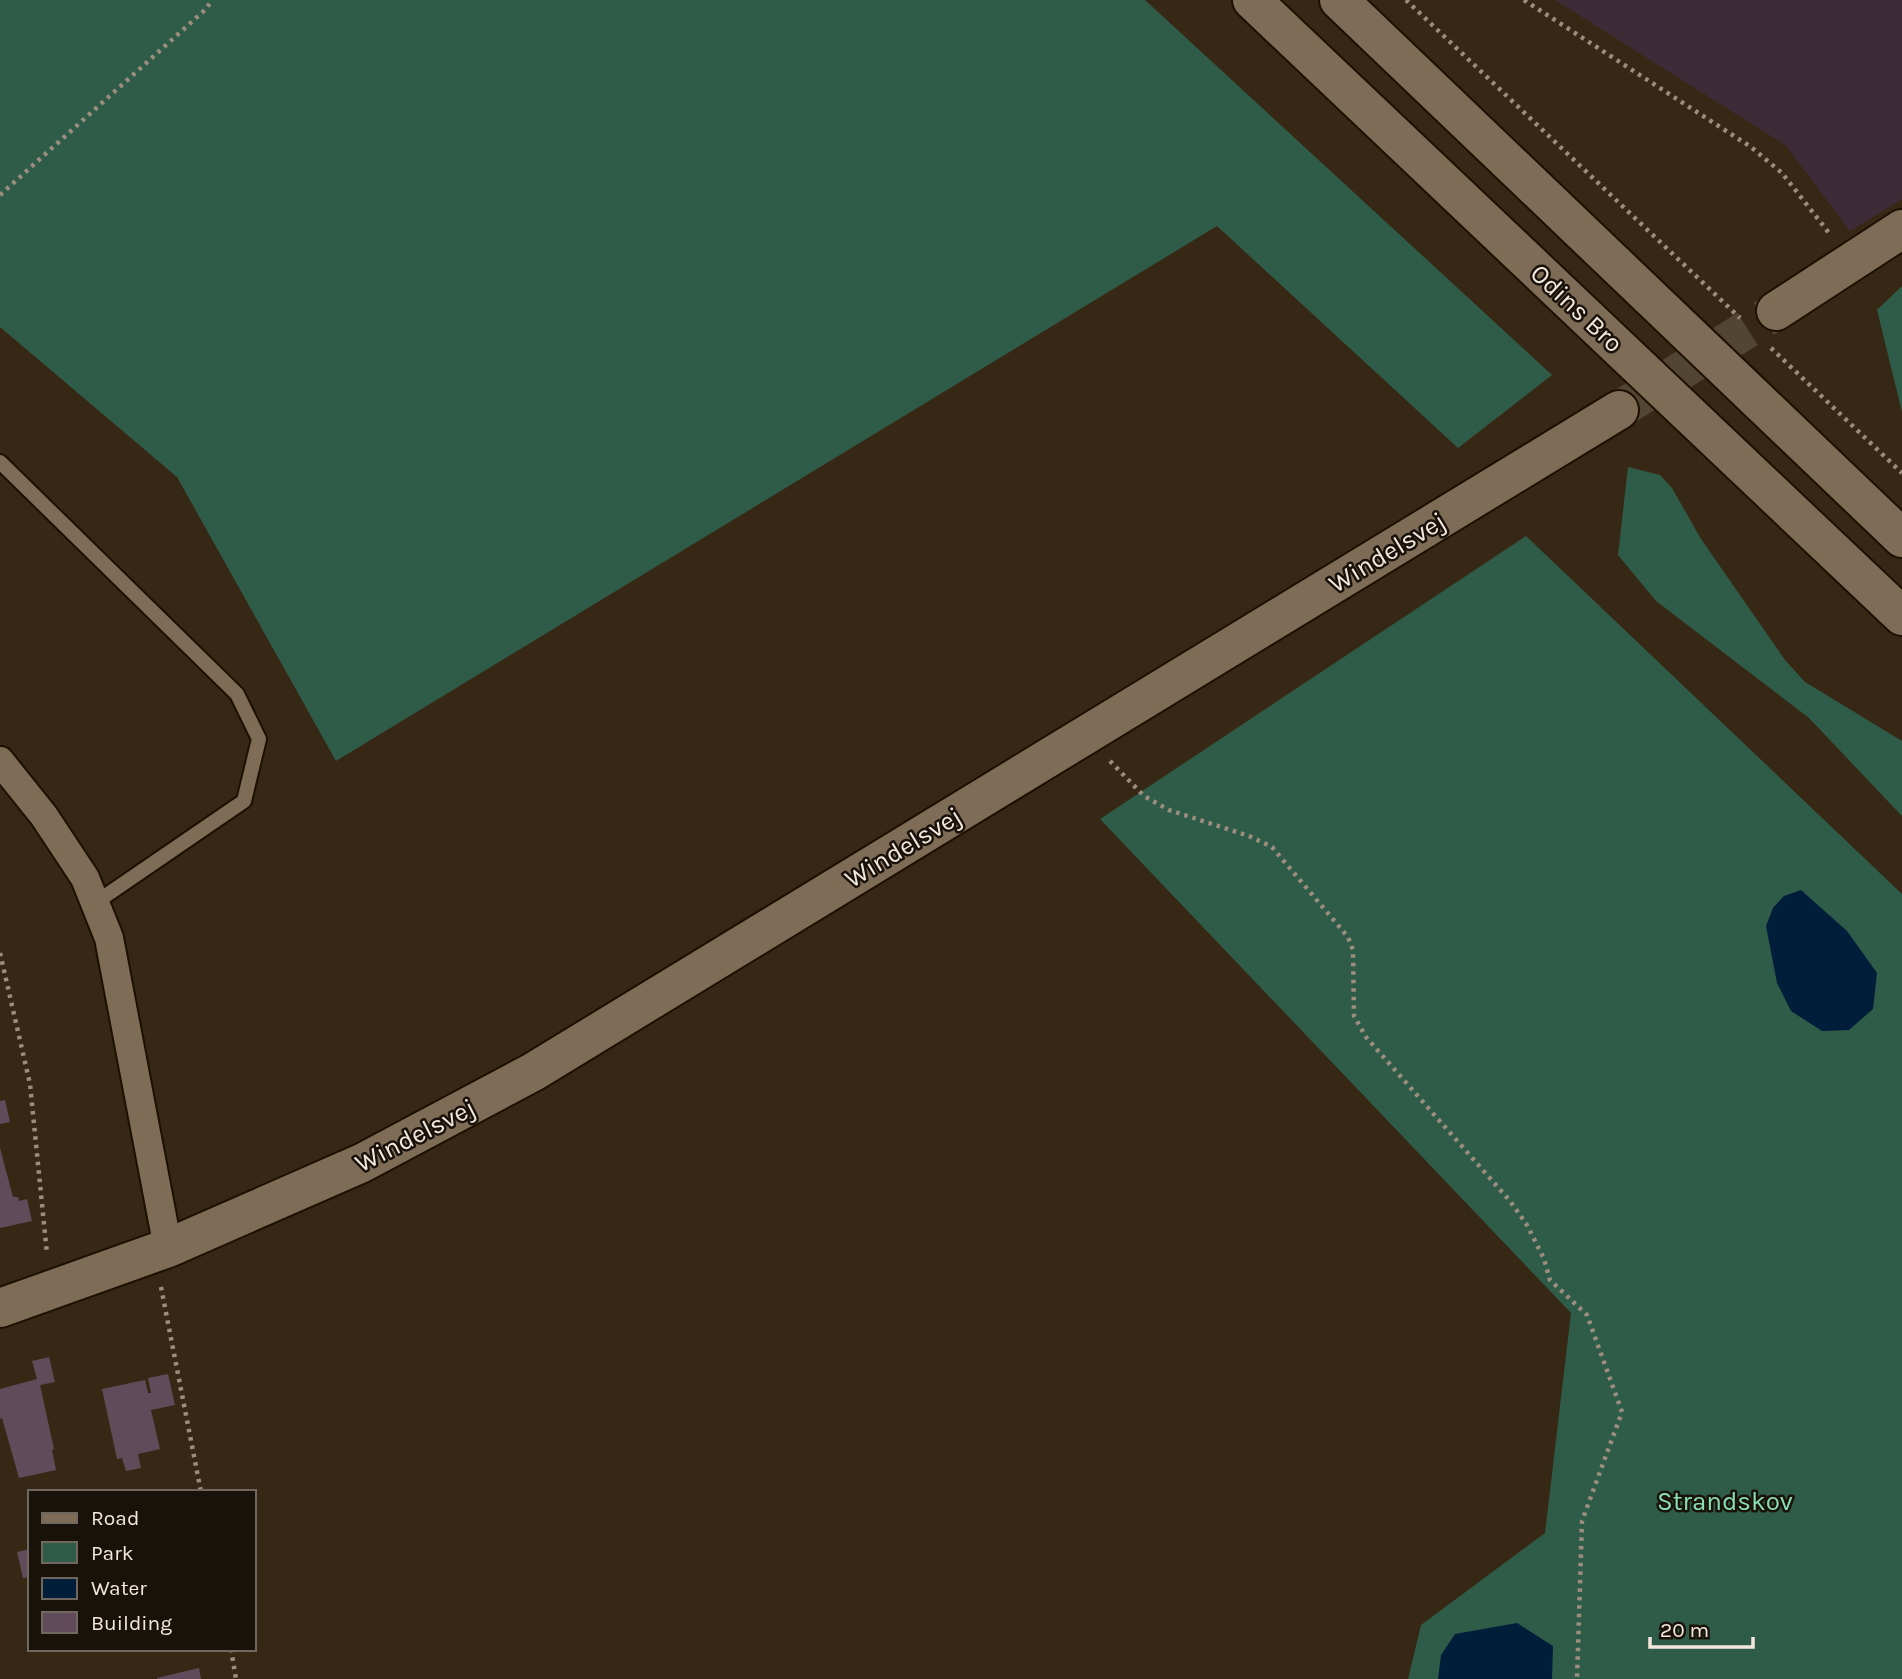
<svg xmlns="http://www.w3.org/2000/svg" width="1902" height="1679" font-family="Karla,sans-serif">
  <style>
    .industrial { fill: #3d2c37 }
    .green { fill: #2f5c49 }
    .water { fill: #001d3a }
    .building { fill: #614b5b }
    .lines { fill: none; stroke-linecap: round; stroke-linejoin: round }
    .secondary-tunnel { stroke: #534533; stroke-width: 38; stroke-dasharray: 38 19; stroke-linecap: butt }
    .lane-casing { stroke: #1e1001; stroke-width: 18 }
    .street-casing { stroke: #1e1001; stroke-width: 32 }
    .secondary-casing { stroke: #1e1001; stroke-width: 42 }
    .path { stroke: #9b8e7f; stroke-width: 4.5; stroke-dasharray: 3.5 5; stroke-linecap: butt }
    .lane { stroke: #7e6c57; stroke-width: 14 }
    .street { stroke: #7e6c57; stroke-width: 28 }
    .secondary { stroke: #7e6c57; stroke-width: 38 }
    .labels { text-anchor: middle; stroke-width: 5; stroke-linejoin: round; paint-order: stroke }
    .street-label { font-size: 26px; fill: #f3e8dd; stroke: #19120a }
    .park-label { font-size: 26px; fill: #89ddb7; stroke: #19120a }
  </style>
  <rect width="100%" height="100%" fill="#372815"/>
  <!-- industrial -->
  <polygon class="industrial" points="1555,0 1902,0 1902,199 1850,231 1785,145"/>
  <!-- green -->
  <g class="green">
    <polygon points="0,0 1145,0 1552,375 1458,448 1217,226 336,761 177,477 0,327"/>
    <polygon points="1902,286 1902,412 1877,310"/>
    <polygon points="1628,467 1660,475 1672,488 1701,539 1785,660 1805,682 1902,741 1902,816 1809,718 1656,601 1618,555"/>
    <polygon points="1526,536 1902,894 1902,1679 1408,1679 1421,1625 1545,1533 1571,1313 1100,819"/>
  </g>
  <!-- water -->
  <g class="water">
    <polygon points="1801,890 1847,931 1877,973 1873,1009 1849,1030 1822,1031 1791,1011 1777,983 1766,926 1773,908 1784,896"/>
    <polygon points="1517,1623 1553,1646 1552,1679 1438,1679 1441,1655 1455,1634"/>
  </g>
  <!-- building -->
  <g class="building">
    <polygon points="5,1100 10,1122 0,1124 0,1101"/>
    <polygon points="0,1148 13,1197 18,1197 19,1201 27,1199 32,1221 0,1228"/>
    <polygon points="49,1357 55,1382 40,1385 54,1449 52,1450 56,1470 19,1478 2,1418 0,1419 0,1389 37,1379 32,1361"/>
    <polygon points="168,1374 175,1405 151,1410 160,1449 138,1454 141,1468 126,1471 122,1458 117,1459 102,1389 145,1380 148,1393 151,1393 148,1378"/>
    <polygon points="30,1549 30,1577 23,1578 17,1552"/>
    <polygon points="199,1668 201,1679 157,1679 157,1678"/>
  </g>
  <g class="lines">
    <!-- secondary-tunnel -->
    <polyline class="secondary-tunnel" points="1619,410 1776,311"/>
    <!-- lane casing -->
    <g class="lane-casing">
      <polyline id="lane" points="0,462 237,694 259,739 244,801 95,903"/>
    </g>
    <!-- street casing -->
    <g class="street-casing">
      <polyline id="street" points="0,761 44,816 85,878 109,938 168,1248"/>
    </g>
    <!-- secondary casing -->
    <g class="secondary-casing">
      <g id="secondary">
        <polyline points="1252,0 1902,616"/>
        <polyline points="1339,0 1902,538"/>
        <polyline points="1776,311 1902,229"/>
        <polyline points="0,1308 168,1248 362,1163 533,1072 1619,410"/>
      </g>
    </g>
    <!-- path -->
    <g class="path">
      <polyline points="1406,0 1740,318"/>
      <polyline points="1524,0 1751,147 1782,173 1829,233"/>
      <polyline points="0,195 206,9 212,0"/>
      <polyline points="1771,348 1902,473"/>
      <polyline points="1110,761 1144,796 1169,810 1249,836 1272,847 1348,937 1353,950 1354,1016 1366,1037 1510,1201 1527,1225 1544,1259 1550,1280 1587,1315 1622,1412 1582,1521 1577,1679"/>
      <polyline points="0,953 30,1084 47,1254"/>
      <polyline points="161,1287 201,1492"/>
      <polyline points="231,1649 236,1679"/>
    </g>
    <!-- lane -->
    <use href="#lane" class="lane"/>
    <!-- street -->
    <use href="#street" class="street"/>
    <!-- secondary -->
    <use href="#secondary" class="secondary"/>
  </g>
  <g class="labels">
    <!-- street labels -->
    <g class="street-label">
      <text transform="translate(1577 308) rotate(43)" y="9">Odins Bro</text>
      <text transform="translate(1387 552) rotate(-31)" y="9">Windelsvej</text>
      <text transform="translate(903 847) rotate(-31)" y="9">Windelsvej</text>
      <text transform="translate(415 1135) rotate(-27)" y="9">Windelsvej</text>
    </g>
    <!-- park labels -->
    <g class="park-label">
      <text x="1725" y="1510">Strandskov</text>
    </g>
  </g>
  <!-- legend -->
  <rect x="28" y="1490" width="228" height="161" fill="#19120a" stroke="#70685e" stroke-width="2"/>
  <rect x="42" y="1513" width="35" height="10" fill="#7e6c57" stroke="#70685e" stroke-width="2"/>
  <text x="91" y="1525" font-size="21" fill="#f3e8dd">Road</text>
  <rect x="42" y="1542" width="35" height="21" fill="#2f5c49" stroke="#70685e" stroke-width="2"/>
  <text x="91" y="1560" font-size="21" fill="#f3e8dd">Park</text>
  <rect x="42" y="1578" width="35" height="21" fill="#001d3a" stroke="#70685e" stroke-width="2"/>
  <text x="91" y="1595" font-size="21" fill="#f3e8dd">Water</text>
  <rect x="42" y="1612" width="35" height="21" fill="#614b5b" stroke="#70685e" stroke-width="2"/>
  <text x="91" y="1630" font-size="21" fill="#f3e8dd">Building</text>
  <!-- scale -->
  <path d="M1650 1637v10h103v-10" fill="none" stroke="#f3e8dd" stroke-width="3.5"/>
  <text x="1660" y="1637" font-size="21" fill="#f3e8dd" stroke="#19120a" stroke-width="5" paint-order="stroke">20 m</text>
</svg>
